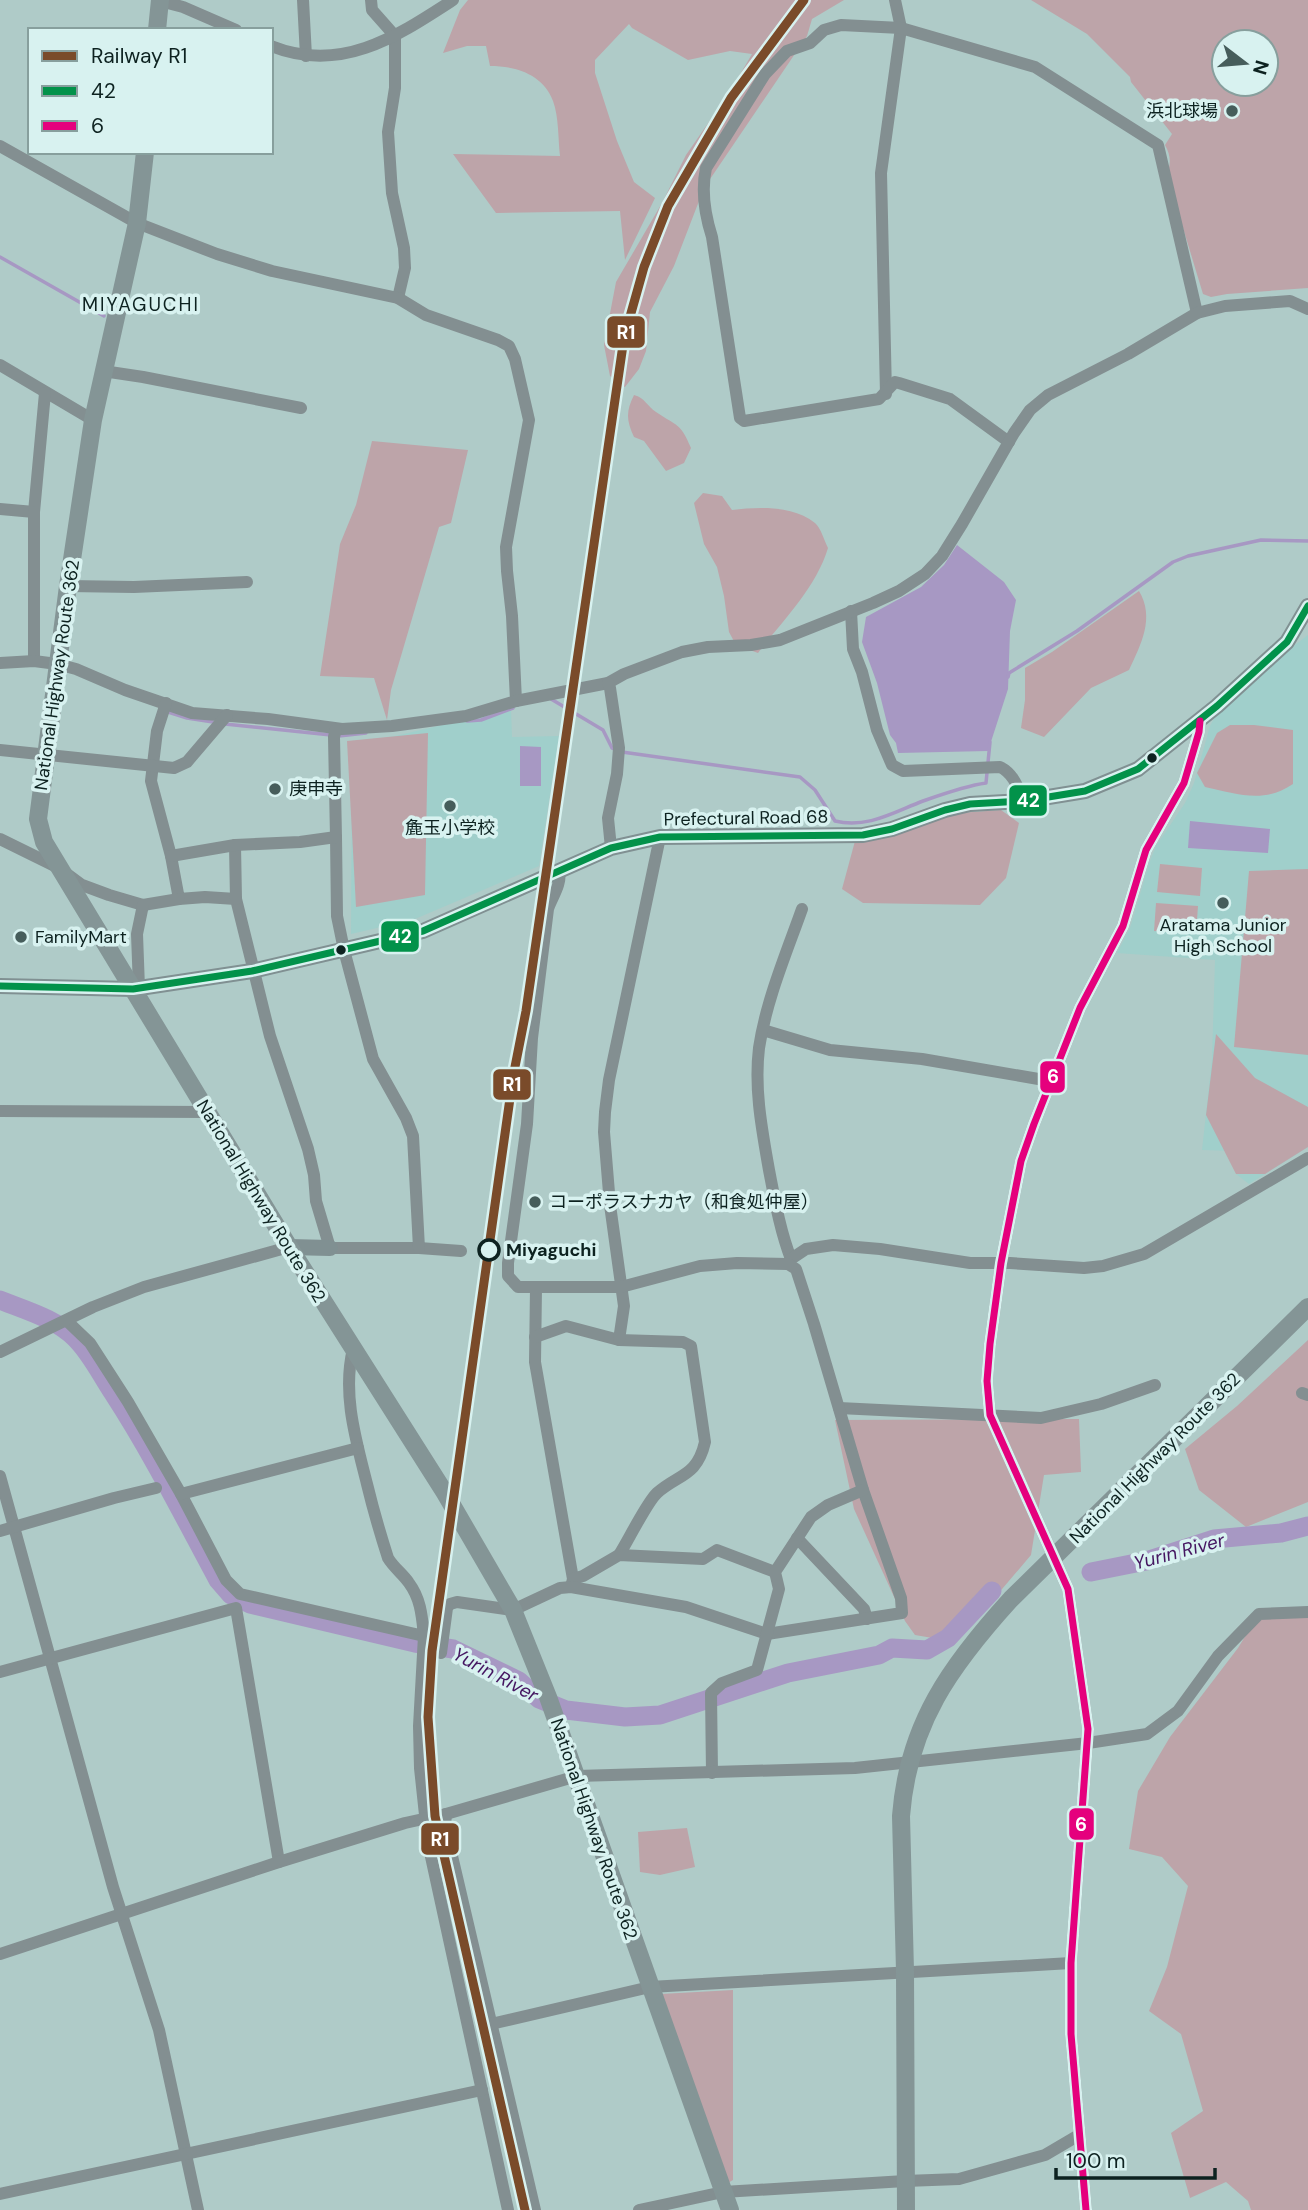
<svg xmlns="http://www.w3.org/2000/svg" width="1308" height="2210" font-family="'DM Sans','Noto Sans JP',sans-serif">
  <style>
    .built { fill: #a0cfcb }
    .green { fill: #bda4a9; fill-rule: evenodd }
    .water { fill: #a798c3 }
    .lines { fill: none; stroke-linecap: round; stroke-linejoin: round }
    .stream { stroke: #a798c3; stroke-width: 3.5 }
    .river { stroke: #a798c3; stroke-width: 19 }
    .minor { stroke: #838f91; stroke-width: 12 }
    .major { stroke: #809092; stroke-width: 16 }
    .highway { stroke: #849596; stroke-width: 18 }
    .bus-1-casing { stroke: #d8f2f0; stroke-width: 12 }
    .bus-2-casing { stroke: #d8f2f0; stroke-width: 12 }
    .bus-1 { stroke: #02924a; stroke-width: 7 }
    .bus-2 { stroke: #e5007d; stroke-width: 7 }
    .rail-1-casing { stroke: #d8f2f0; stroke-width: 14 }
    .rail-1 { stroke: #7a4b2a; stroke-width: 9 }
    .poi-dot { fill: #465d5b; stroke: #d8f2f0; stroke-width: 2.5 }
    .bus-dot { fill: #0d2220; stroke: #d8f2f0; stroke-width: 2.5 }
    .stop-dot { fill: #d8f2f0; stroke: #0d2220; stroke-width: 3.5 }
    .labels { text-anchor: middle; stroke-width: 7; stroke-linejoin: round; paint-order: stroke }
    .poi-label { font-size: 18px; fill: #0d2220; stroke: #d8f2f0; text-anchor: start }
    .street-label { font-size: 18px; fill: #0d2220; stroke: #d8f2f0 }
    .stop-label { font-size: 18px; font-weight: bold; fill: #0d2220; stroke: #d8f2f0; text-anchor: start }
    .neighbourhood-label { font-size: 19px; letter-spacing: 2px; fill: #0d2220; stroke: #d8f2f0 }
    .water-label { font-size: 19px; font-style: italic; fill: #451661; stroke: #d8f2f0 }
    .line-badge { stroke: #d8f2f0; stroke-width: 2.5 }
    .badge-label { font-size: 19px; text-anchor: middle; font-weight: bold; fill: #fff }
  </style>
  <rect width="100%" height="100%" fill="#afcbc8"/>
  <!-- built -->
  <g class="built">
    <polygon points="1308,635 1308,1147 1249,1184 1236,1174 1237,1158 1232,1151 1202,1150 1212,1059 1215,960 1117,953 1130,928 1150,861 1156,846 1185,803 1194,783 1210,726 1216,715 1275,660"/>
    <polygon points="511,709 512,737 559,736 539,866 415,919 351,934 352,746"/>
  </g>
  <!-- green -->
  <g class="green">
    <path d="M 468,0 L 844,0 L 812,19 L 807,36 L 704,188 L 674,266 L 650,312 L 646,351 L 639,369 L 625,387 L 610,376 L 604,345 L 616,282 L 662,203 L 686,155 L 729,93 L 752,54 L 730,51 L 688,60 L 632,28 L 629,24 L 595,60 L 595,73 L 617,141 L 634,182 L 655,198 L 625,260 L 620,211 L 496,213 L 453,154 L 560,156 C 558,139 559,117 553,101 C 543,74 515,66 490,66 L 486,46 L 467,46 L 443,53 L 460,10 Z"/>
    <path d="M 1031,0 L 1308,0 L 1308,288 L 1227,294 L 1211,297 L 1203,294 L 1167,175 C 1171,163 1171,156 1165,145 L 1172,134 L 1131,82 L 1130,77 L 1087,34 ZM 1224,42 L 1266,42 L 1266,84 L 1224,84 Z"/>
    <path d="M 634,395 C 645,398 647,406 656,412 C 678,427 680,422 691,448 L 684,463 L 666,471 L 644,441 L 634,437 C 626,420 626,411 634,395 Z"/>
    <polygon points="372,441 468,450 451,523 439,527 391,690 387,720 374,678 320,676 340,544 356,505"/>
    <path d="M 703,493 L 722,496 L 732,510 C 758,507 793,505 815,523 C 821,528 824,540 828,548 C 816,588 783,620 758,653 L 736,645 L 729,632 L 724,596 L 717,567 L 704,544 L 694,503 Z"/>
    <path d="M 1139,591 C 1155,618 1141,644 1129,670 L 1091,688 L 1044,737 L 1021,728 L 1025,700 L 1025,668 L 1052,652 Z"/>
    <path d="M 1230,725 L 1254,725 L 1293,730 L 1293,784 C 1264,804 1237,794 1205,787 L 1197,773 L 1217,733 Z"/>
    <polygon points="428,733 425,895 356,907 347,741"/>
    <polygon points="1001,810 1019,823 1006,878 980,905 863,903 842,889 855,841 930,815"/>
    <polygon points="1160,864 1202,868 1200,896 1157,892"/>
    <polygon points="1308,869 1308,1055 1234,1047 1249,871"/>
    <polygon points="1156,903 1198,906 1196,934 1154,931"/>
    <polygon points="1216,1034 1255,1078 1308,1107 1308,1147 1265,1174 1236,1174 1206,1115"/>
    <polygon points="1308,1340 1308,1502 1246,1527 1199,1490 1185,1449 1237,1406"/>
    <polygon points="1079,1419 1081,1472 1044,1475 1031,1555 991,1602 950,1641 915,1635 905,1621 854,1509 835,1420"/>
    <polygon points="1259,1614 1308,1616 1308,2210 1251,2210 1248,2201 1226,2182 1190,2198 1171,2133 1203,2111 1181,2034 1149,2011 1167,1967 1188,1886 1162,1857 1129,1849 1138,1791 1170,1737 1238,1648"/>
    <polygon points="687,1828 695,1867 660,1875 640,1872 638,1832"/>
    <polygon points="733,1990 733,2180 721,2187 661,1994"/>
  </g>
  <!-- water -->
  <g class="water">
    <polygon points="957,545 1004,582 1016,600 1010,631 1008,689 988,751 898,753 896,743 890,735 877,683 862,642 866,617 921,587 944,565"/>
    <polygon points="520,746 541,747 541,786 520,786"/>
    <polygon points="1190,821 1270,829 1268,853 1188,848"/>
  </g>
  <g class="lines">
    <!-- stream -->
    <g class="stream">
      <polyline points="0,257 104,316"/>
      <polyline points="1008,677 1009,673 1077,631 1173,562 1188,556 1261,540 1308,541"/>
      <polyline points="551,699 603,730 612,748 615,749"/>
      <polyline points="168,712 187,718 213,722"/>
      <polyline points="467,721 481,720 513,708"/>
      <polyline points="225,724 331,735"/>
      <polyline points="339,736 366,733"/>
      <path d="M 622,752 L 800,777 L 815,790 L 835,821 C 867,829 894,812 923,801 C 943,794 965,786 986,783 L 990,742"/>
    </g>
    <!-- river -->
    <g class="river">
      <path d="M 0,1300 C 25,1310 57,1319 76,1339 C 91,1354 101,1375 113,1393 C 152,1453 184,1517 218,1580 L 231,1595 L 250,1604 L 415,1643 L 453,1649 L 519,1681 L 539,1699 L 566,1710 L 625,1717 L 660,1715 L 788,1673 L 879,1655 L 892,1648 L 927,1650 L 948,1638 L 992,1591"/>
      <polyline points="1091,1572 1146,1561 1214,1539 1281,1533 1308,1526"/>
    </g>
    <!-- minor -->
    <g class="minor">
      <polyline points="303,0 306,56"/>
      <polyline points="371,0 372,10 395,36 395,88 388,132 392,193 404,248 405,268 398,298"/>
      <polyline points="160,1 183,7 236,30"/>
      <path d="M 271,46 C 341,74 396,37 453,0"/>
      <polyline points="0,146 137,223 217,254 272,271 398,298 426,315 498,340 509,346 515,359 529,420 506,547 507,571 512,616 516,701"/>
      <polyline points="0,365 93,420"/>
      <polyline points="103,371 143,377 301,408"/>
      <polyline points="886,394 881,173 901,28 895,0"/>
      <path d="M 1009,442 L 950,399 L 899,383 L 895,382 L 879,399 L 744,421 L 740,418 L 712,237 C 705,215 701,191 706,168 L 765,74 L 787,51 L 810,43 L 824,30 L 841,25 L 901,28 L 1035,67 L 1158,145 L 1197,313"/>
      <polyline points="0,509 34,512 45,393"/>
      <polyline points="68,586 134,587 247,582"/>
      <path d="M 851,611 L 853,649 L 862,672 L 877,730 L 892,765 L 903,771 L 1000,767 C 1014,774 1018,788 1024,801"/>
      <polyline points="34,661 34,512"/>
      <polyline points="0,663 34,661 57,664 76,669 125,690 192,713 268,719 342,729 392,726 466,716 516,701 608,683 624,674 682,652 708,647 751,645 780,640 873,603 899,591 925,574 942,556 962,524 1014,433 1030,410 1048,395 1128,354 1197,313 1225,306 1290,301 1308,309"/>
      <polyline points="608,683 610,688 619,748 617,774 608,818 611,848"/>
      <polyline points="166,703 157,731 151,781 171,856 179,899 205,897 236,899 270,1036 308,1149 314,1175 316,1201 330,1248 419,1248 461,1251"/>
      <polyline points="0,750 174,768 187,762 227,715"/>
      <polyline points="336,837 337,916 344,950 373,1059 406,1118 413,1136 419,1248"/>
      <polyline points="0,839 59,868 82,885 109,895 143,905 179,899"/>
      <polyline points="235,845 236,899"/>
      <polyline points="171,856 235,845 300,842 336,837 334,737 336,729"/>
      <polyline points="139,988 137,934 143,905"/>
      <polyline points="763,1030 830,1050 922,1059 1050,1081"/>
      <polyline points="0,1111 207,1112"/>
      <path d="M 791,1259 C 780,1230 775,1201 769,1170 C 762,1130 754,1089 759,1048 C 766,1001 786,954 802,909"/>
      <polyline points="788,1264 791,1259 806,1249 833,1245 880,1249 970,1263 1010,1263 1084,1268 1103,1266 1144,1254 1308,1158"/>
      <polyline points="536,1288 535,1362 573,1579 571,1587"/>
      <path d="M 67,1321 L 90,1343 L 128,1402 L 181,1494 L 226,1580 L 240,1594 L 424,1636 C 422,1617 421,1599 409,1583 C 403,1574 394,1568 388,1558 C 380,1533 373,1509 367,1484 C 356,1440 342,1394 353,1349"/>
      <path d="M 535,1337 L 566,1326 L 619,1340 L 683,1342 L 691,1346 L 705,1442 C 697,1477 678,1474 657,1493 C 647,1502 628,1541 619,1555"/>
      <polyline points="619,1340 624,1306 610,1205 604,1132 605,1112 609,1080 660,837"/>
      <polyline points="0,1352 93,1307 144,1287 289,1247"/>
      <polyline points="1302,1393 1308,1395"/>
      <polyline points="839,1408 1041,1418 1101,1404 1155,1385"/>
      <polyline points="0,1476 113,1887 159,2030 198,2210"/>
      <polyline points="181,1494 358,1448"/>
      <polyline points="0,1531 114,1498 156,1488"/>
      <polyline points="797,1538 864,1609 867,1619"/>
      <polyline points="573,1579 583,1576 619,1555 703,1559 717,1550 775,1572"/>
      <polyline points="424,1636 419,1726 420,1768 428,1843 508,2210"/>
      <path d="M 441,1653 L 447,1608 L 450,1604 L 457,1602 L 513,1610 L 560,1588 L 571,1587 L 686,1607 L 767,1634 L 902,1613 L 901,1598 L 863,1490 L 814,1324 L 796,1269 L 788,1264 L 737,1263 L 700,1266 L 621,1287 L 518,1287 L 508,1276 L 508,1263 L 527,1124 L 532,1038 L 548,909 C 552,897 562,884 559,871"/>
      <polyline points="0,1672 236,1608 279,1862"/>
      <polyline points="712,1773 711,1693 722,1683 757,1670 779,1589 775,1572 811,1517 828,1505 863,1490"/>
      <polyline points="446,1814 445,1826 535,2210"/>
      <polyline points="0,1954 279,1862 405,1823 446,1814 577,1776 855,1768 1088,1743 1147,1734 1178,1711 1218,1656 1259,1614 1308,1612"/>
      <polyline points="491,2024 650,1987 1071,1963"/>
      <polyline points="0,2194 482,2090"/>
      <polyline points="639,2210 723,2192 905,2181 959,2179 1045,2155 1079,2135"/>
      <polyline points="1086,2210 1071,2034 1071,1963 1088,1729 1068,1589 990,1415 987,1381 990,1344 1001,1263 1021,1161 1034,1124 1080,1008 1123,926 1146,850 1184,783 1199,732 1200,721"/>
    </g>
    <!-- major -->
    <g class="major">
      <polyline points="0,986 133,989 252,971 423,931 611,848 660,837 863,835 892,829 945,810 970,804 1024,801 1085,791 1138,769 1217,706 1287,642 1308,606"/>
      <polyline points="289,1247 330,1248"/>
    </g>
    <!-- highway -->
    <g class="highway">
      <polyline points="157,30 160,0"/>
      <polyline points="145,152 137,223 93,420 68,586 38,819 44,842 289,1247 445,1493 513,1610 548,1697 730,2210"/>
      <path d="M 906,2210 L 905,1971 L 901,1816 C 908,1724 951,1665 1011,1599 L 1308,1307"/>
    </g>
    <!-- bus-1 casing -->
    <g class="bus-1-casing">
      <polyline id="bus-1" points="0,986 133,989 252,971 423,931 611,848 660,837 863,835 892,829 945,810 970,804 1024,801 1085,791 1138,769 1217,706 1287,642 1308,606"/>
    </g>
    <!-- bus-2 casing -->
    <g class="bus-2-casing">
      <polyline id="bus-2" points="1086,2210 1071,2034 1071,1963 1088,1729 1068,1589 990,1415 987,1381 990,1344 1001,1263 1021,1161 1034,1124 1080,1008 1123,926 1146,850 1184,783 1199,732 1200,721"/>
    </g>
    <!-- bus-1 -->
    <use href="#bus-1" class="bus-1"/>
    <!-- bus-2 -->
    <use href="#bus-2" class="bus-2"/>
    <!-- rail-1 casing -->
    <g class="rail-1-casing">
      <polyline id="rail-1" points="525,2210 435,1816 428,1717 432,1651 513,1077 526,1011 624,338 644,267 668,206 731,98 804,0"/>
    </g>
    <!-- rail-1 -->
    <use href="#rail-1" class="rail-1"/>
  </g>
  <!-- markers -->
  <g class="poi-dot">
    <circle cx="1232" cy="111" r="7"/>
    <circle cx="275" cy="789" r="7"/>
    <circle cx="450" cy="806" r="7"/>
    <circle cx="1223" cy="903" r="7"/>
    <circle cx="21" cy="937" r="7"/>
    <circle cx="535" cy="1202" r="7"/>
  </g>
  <g class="bus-dot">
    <circle cx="1152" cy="758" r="6"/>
    <circle cx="341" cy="950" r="6"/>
  </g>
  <circle class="stop-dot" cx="489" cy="1250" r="10"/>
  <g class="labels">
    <!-- poi labels -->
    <g class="poi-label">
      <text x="1218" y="117" text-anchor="end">浜北球場</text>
      <text x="289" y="795">庚申寺</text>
      <text x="450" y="834" text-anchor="middle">麁玉小学校</text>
      <text x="1223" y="931" text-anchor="middle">Aratama Junior<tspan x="1223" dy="21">High School</tspan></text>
      <text x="35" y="943">FamilyMart</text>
      <text x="549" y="1208">コーポラスナカヤ（和食処仲屋）</text>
    </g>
    <!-- street labels -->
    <g class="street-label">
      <text transform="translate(57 675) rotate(-82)" y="6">National Highway Route 362</text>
      <text transform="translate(746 818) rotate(-1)" y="6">Prefectural Road 68</text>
      <text transform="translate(261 1201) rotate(59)" y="6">National Highway Route 362</text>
      <text transform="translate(1155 1458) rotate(-45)" y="6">National Highway Route 362</text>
      <text transform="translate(594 1829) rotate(71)" y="6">National Highway Route 362</text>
    </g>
    <!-- stop labels -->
    <g class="stop-label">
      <text x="506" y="1256">Miyaguchi</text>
    </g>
    <!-- neighbourhood labels -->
    <g class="neighbourhood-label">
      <text x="141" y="311">MIYAGUCHI</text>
    </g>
    <!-- water labels -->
    <g class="water-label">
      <text transform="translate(1179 1551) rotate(-15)" y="7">Yurin River</text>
      <text transform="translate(496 1674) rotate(28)" y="7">Yurin River</text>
    </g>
  </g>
  <g class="line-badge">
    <rect x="606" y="315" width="40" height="34" rx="7" fill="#7a4b2a"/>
    <rect x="1008" y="784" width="40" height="33" rx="7" fill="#02924a"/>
    <rect x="380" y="920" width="40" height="33" rx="7" fill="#02924a"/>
    <rect x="1039" y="1060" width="27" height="34" rx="7" fill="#e5007d"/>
    <rect x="492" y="1068" width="40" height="33" rx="7" fill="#7a4b2a"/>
    <rect x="1068" y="1807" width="27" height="34" rx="7" fill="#e5007d"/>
    <rect x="420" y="1822" width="40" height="34" rx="7" fill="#7a4b2a"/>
  </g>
  <g class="badge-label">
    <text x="626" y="339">R1</text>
    <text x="1028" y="807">42</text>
    <text x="400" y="943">42</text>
    <text x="1053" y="1083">6</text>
    <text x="512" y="1091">R1</text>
    <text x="1081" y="1831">6</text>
    <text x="440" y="1846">R1</text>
  </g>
  <!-- legend -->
  <rect x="28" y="28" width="245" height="126" fill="#d8f2f0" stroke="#879f9d" stroke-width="2"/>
  <rect x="42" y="51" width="35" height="10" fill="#7a4b2a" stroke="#879f9d" stroke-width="2"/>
  <text x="91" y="63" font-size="21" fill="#0d2220">Railway R1</text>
  <rect x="42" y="86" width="35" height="10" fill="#02924a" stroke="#879f9d" stroke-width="2"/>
  <text x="91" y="98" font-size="21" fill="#0d2220">42</text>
  <rect x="42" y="121" width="35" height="10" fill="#e5007d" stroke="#879f9d" stroke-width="2"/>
  <text x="91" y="133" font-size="21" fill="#0d2220">6</text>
  <!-- north arrow -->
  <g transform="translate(1245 63) rotate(106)"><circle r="33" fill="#d8f2f0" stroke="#879f9d" stroke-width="2"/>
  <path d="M0-5L12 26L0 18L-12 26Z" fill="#465d5b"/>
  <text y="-10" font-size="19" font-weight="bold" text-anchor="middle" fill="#0d2220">N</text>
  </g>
  <!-- scale -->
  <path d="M1056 2168v10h159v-10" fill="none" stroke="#0d2220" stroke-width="3.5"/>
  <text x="1066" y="2168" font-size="21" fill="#0d2220" stroke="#d8f2f0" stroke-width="5" paint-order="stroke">100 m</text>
</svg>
